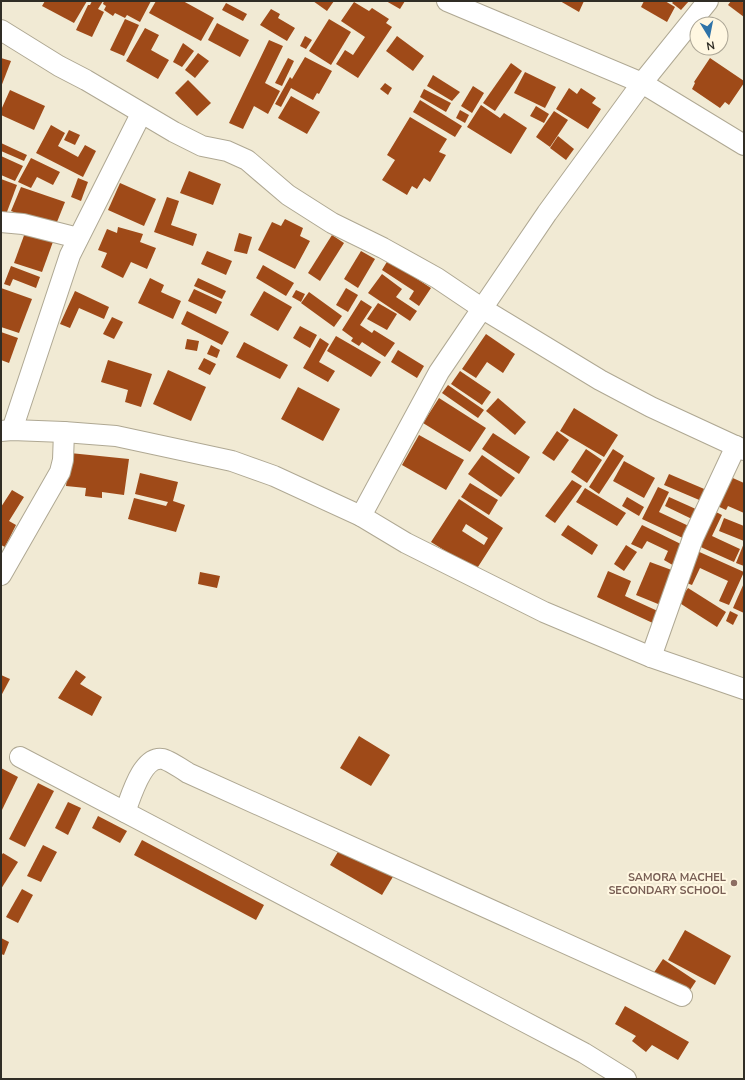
<svg xmlns="http://www.w3.org/2000/svg" width="745" height="1080" font-family="'Nunito Sans',sans-serif">
  <style>
    .building { fill: #9f4a18; fill-rule: evenodd }
    .lines { fill: none; stroke-linecap: round; stroke-linejoin: round }
    .minor-casing { stroke: #afa893; stroke-width: 22 }
    .minor { stroke: #fff; stroke-width: 20 }
    .education-dot { fill: #8d6e63; stroke: #fff7e1; stroke-width: 1.5 }
    .labels { text-anchor: middle; stroke-width: 4; stroke-linejoin: round; paint-order: stroke }
    .education-label { font-size: 11px; font-weight: bold; fill: #785e54; stroke: #fff7e1; text-anchor: end }
  </style>
  <rect width="100%" height="100%" fill="#f1ead4"/>
  <!-- building -->
  <g class="building">
    <polygon points="45,1 87,1 74,23 42,6"/>
    <polygon points="92,1 103,1 98,9 104,12 92,37 76,30 88,5 90,5"/>
    <polygon points="104,1 151,1 140,22 127,15 125,18 115,13 113,16 104,10 106,6 103,4"/>
    <polygon points="156,1 183,1 214,18 201,41 149,13"/>
    <polygon points="313,1 334,1 327,11"/>
    <polygon points="386,1 405,1 400,9"/>
    <polygon points="560,1 584,1 579,12"/>
    <polygon points="644,1 665,1 675,7 667,22 641,7"/>
    <polygon points="674,1 689,1 681,10 672,3"/>
    <polygon points="731,1 741,1 744,3 744,17 728,5"/>
    <polygon points="354,2 369,11 372,8 389,19 386,23 392,27 358,78 336,64 345,50 353,55 365,37 341,21"/>
    <polygon points="226,3 247,14 243,21 222,10"/>
    <polygon points="271,9 280,14 278,18 295,28 287,41 260,25"/>
    <polygon points="125,19 139,25 124,56 110,50"/>
    <polygon points="329,19 351,32 331,65 309,51"/>
    <polygon points="217,23 249,40 240,57 208,40"/>
    <polygon points="145,28 159,35 151,50 169,60 158,79 126,61"/>
    <polygon points="305,36 312,40 306,49 300,46"/>
    <polygon points="397,36 424,56 413,71 386,51"/>
    <polygon points="269,40 283,46 265,83 280,91 268,114 254,106 243,129 229,123"/>
    <polygon points="183,43 194,51 182,67 173,62"/>
    <polygon points="198,53 209,61 195,78 185,70"/>
    <polygon points="305,57 332,71 319,94 317,93 313,100 291,88 281,107 275,104 290,77 292,79"/>
    <polygon points="1,58 11,61 1,87"/>
    <polygon points="288,58 294,61 282,86 275,83"/>
    <polygon points="710,58 744,81 744,83 729,105 725,102 720,108 692,89 695,83 694,82"/>
    <polygon points="511,63 522,71 495,111 483,103"/>
    <polygon points="525,72 556,87 545,108 514,93"/>
    <polygon points="433,75 460,92 452,101 427,86"/>
    <polygon points="188,80 211,103 197,116 175,93"/>
    <polygon points="385,83 392,88 388,95 380,89"/>
    <polygon points="473,86 484,93 472,113 461,106"/>
    <polygon points="569,88 577,94 581,88 596,98 592,103 601,109 588,129 556,109"/>
    <polygon points="424,89 451,103 446,112 420,97"/>
    <polygon points="10,90 45,106 34,130 1,115 1,110"/>
    <polygon points="291,96 320,112 307,134 278,118"/>
    <polygon points="420,100 462,126 455,137 413,112"/>
    <polygon points="481,105 500,118 504,113 527,128 511,154 467,127"/>
    <polygon points="536,106 549,114 544,123 530,116"/>
    <polygon points="460,110 469,115 465,123 456,118"/>
    <polygon points="554,111 568,120 550,147 536,137"/>
    <polygon points="410,117 447,139 439,152 446,155 430,182 424,178 417,189 412,186 407,195 382,180 395,160 387,155"/>
    <polygon points="51,125 65,133 58,146 78,157 85,145 96,151 83,177 36,153"/>
    <polygon points="69,130 80,135 75,145 64,140"/>
    <polygon points="558,136 574,149 566,160 550,148"/>
    <polygon points="1,143 27,155 24,161 1,151"/>
    <polygon points="1,156 23,166 15,181 1,175"/>
    <polygon points="31,158 60,172 53,185 37,177 31,188 18,182"/>
    <polygon points="189,171 221,184 213,205 180,193"/>
    <polygon points="78,178 88,182 81,201 71,197"/>
    <polygon points="1,179 17,185 4,220 1,219"/>
    <polygon points="120,183 156,199 144,226 108,210"/>
    <polygon points="21,187 65,202 55,227 11,211"/>
    <polygon points="167,197 179,201 171,225 197,234 193,246 154,232"/>
    <polygon points="285,219 303,228 300,236 310,241 295,269 258,250 272,222 281,226"/>
    <polygon points="118,227 143,234 140,242 156,248 147,269 131,262 123,278 101,267 107,253 98,250 107,229 117,233"/>
    <polygon points="26,230 54,239 42,272 14,263"/>
    <polygon points="239,233 252,237 247,254 234,251"/>
    <polygon points="332,235 344,243 320,281 308,273"/>
    <polygon points="207,251 232,261 226,275 201,264"/>
    <polygon points="361,251 375,259 358,288 344,279"/>
    <polygon points="388,260 431,288 419,306 409,299 414,291 382,270"/>
    <polygon points="263,265 294,283 286,296 256,278"/>
    <polygon points="11,266 40,277 36,288 13,279 10,286 4,284"/>
    <polygon points="382,274 402,289 396,297 417,311 410,321 368,293"/>
    <polygon points="150,278 164,285 161,292 181,301 173,319 138,303"/>
    <polygon points="198,278 226,291 222,299 194,286"/>
    <polygon points="1,288 32,299 19,333 1,327"/>
    <polygon points="346,288 358,295 348,312 336,305"/>
    <polygon points="194,289 222,302 216,314 188,301"/>
    <polygon points="296,290 305,294 301,302 292,297"/>
    <polygon points="75,291 109,307 104,319 79,308 70,328 60,324"/>
    <polygon points="264,291 292,307 278,331 250,315"/>
    <polygon points="309,292 342,316 334,327 301,303"/>
    <polygon points="361,300 372,307 360,325 372,333 374,330 395,343 385,357 362,342 359,346 351,341 353,338 342,330"/>
    <polygon points="378,303 397,314 387,330 367,319"/>
    <polygon points="187,311 229,332 222,345 181,324"/>
    <polygon points="112,317 123,322 114,339 103,334"/>
    <polygon points="300,326 317,335 310,348 293,338"/>
    <polygon points="1,332 18,338 9,363 1,360"/>
    <polygon points="486,334 515,354 503,373 487,362 476,378 462,369"/>
    <polygon points="336,336 381,362 371,377 327,351"/>
    <polygon points="320,338 329,344 319,362 335,371 328,382 303,368"/>
    <polygon points="187,339 199,341 197,351 185,349"/>
    <polygon points="244,342 288,365 280,379 236,357"/>
    <polygon points="211,345 220,350 217,358 207,354"/>
    <polygon points="398,350 424,366 417,378 391,362"/>
    <polygon points="204,358 216,364 210,375 198,369"/>
    <polygon points="108,360 152,374 141,407 125,402 128,390 101,382"/>
    <polygon points="168,370 206,387 191,421 153,404"/>
    <polygon points="460,371 491,392 482,405 451,384"/>
    <polygon points="448,385 484,410 478,418 442,393"/>
    <polygon points="298,387 340,409 323,441 281,419"/>
    <polygon points="439,398 486,428 470,452 423,423"/>
    <polygon points="498,398 526,422 515,435 486,411"/>
    <polygon points="574,408 618,435 604,457 560,431"/>
    <polygon points="557,431 569,440 554,461 542,453"/>
    <polygon points="493,433 530,457 519,474 482,449"/>
    <polygon points="419,435 464,460 446,490 402,465"/>
    <polygon points="586,449 602,460 587,483 571,472"/>
    <polygon points="613,449 624,456 599,494 589,487"/>
    <polygon points="70,453 129,459 124,495 102,492 102,498 85,496 86,488 66,486"/>
    <polygon points="482,455 515,478 501,497 468,474"/>
    <polygon points="624,461 655,478 644,498 613,481"/>
    <polygon points="140,473 178,482 173,501 185,505 176,532 128,519 134,498 166,506 168,502 135,494"/>
    <polygon points="669,474 709,491 704,502 664,485"/>
    <polygon points="726,475 744,483 744,513 728,506 726,510 713,504"/>
    <polygon points="572,480 582,486 555,523 545,516"/>
    <polygon points="470,483 498,500 489,515 461,497"/>
    <polygon points="658,487 669,492 659,512 693,528 687,540 642,519"/>
    <polygon points="585,488 626,513 617,526 576,502"/>
    <polygon points="12,490 24,497 9,521 16,525 5,547 1,545 1,507"/>
    <polygon points="627,497 644,507 639,516 622,506"/>
    <polygon points="669,497 698,510 694,520 665,506"/>
    <path d="M 459,499 L 503,528 L 476,570 L 431,542 ZM 466,524 L 488,538 L 484,545 L 462,531 Z"/>
    <polygon points="710,509 722,515 712,536 740,549 734,562 694,544"/>
    <polygon points="724,518 744,526 744,541 719,531"/>
    <polygon points="568,525 598,545 592,555 561,535"/>
    <polygon points="642,525 687,547 676,567 664,560 668,551 647,541 642,549 631,544"/>
    <polygon points="744,543 744,566 736,563"/>
    <polygon points="626,545 637,552 624,571 614,564"/>
    <polygon points="695,550 744,572 729,605 719,601 728,581 700,568 692,585 681,581"/>
    <polygon points="650,562 677,572 663,606 636,595"/>
    <polygon points="608,571 631,581 625,596 662,613 657,625 597,597"/>
    <polygon points="200,572 220,576 217,588 198,584"/>
    <polygon points="744,583 744,613 733,608"/>
    <polygon points="688,588 726,612 717,627 678,602"/>
    <polygon points="730,611 738,615 733,625 726,621"/>
    <polygon points="76,670 86,677 80,684 102,697 92,716 58,698"/>
    <polygon points="1,675 10,679 1,696"/>
    <polygon points="359,736 390,755 371,786 340,768"/>
    <polygon points="1,768 18,777 1,812"/>
    <polygon points="38,783 54,791 25,847 9,839"/>
    <polygon points="68,802 81,808 68,835 55,828"/>
    <polygon points="98,816 127,831 120,843 92,828"/>
    <polygon points="142,840 264,905 256,920 134,855"/>
    <polygon points="43,845 57,852 41,882 27,876"/>
    <polygon points="342,845 394,875 382,895 330,865"/>
    <polygon points="3,853 18,862 1,889 1,856"/>
    <polygon points="22,889 33,895 18,923 6,917"/>
    <polygon points="685,930 731,956 715,985 668,960"/>
    <polygon points="1,938 9,942 4,955 1,954"/>
    <polygon points="663,959 696,981 686,996 653,974"/>
    <polygon points="625,1006 689,1042 678,1060 652,1045 646,1052 632,1041 636,1036 615,1024"/>
  </g>
  <g class="lines">
    <!-- minor casing -->
    <g class="minor-casing">
      <g id="minor">
        <polyline points="447,1 642,83 744,145"/>
        <polyline points="1,30 59,66 86,80 174,132 202,146 227,151 247,160 288,195 332,223 383,248 437,278 483,309 600,380 651,407 744,450"/>
        <polyline points="1,222 23,224 78,238"/>
        <polyline points="12,430 70,255 141,114"/>
        <polyline points="1,431 12,430 64,432 116,436 232,461 274,476 361,516 406,543 544,612 651,657 744,689"/>
        <polyline points="361,516 439,372 547,213 642,83 708,1"/>
        <polyline points="1,575 60,472 63,460 64,432"/>
        <polyline points="651,657 693,538 736,446"/>
        <polyline points="20,757 584,1053 626,1079"/>
        <path d="M 125,812 C 131,797 142,755 163,759 C 170,761 182,769 188,773 L 682,996"/>
      </g>
    </g>
    <!-- minor -->
    <use href="#minor" class="minor"/>
  </g>
  <!-- markers -->
  <circle class="education-dot" cx="734" cy="883" r="4"/>
  <g class="labels">
    <!-- education labels -->
    <g class="education-label">
      <text x="726" y="881">SAMORA MACHEL<tspan x="726" dy="13">SECONDARY SCHOOL</tspan></text>
    </g>
  </g>
  <!-- border -->
  <rect width="745" height="1080" fill="none" stroke="#302d25" stroke-width="4"/>
  <!-- north arrow -->
  <g transform="translate(709 36) rotate(170)"><circle r="19" fill="#fff7e1" stroke="#aca696"/>
  <path d="M0-3L7 15L0 10L-7 15Z" fill="#2f73a8"/>
  <text y="-6" font-size="11" font-weight="bold" text-anchor="middle" fill="#302d25">N</text>
  </g>
</svg>
